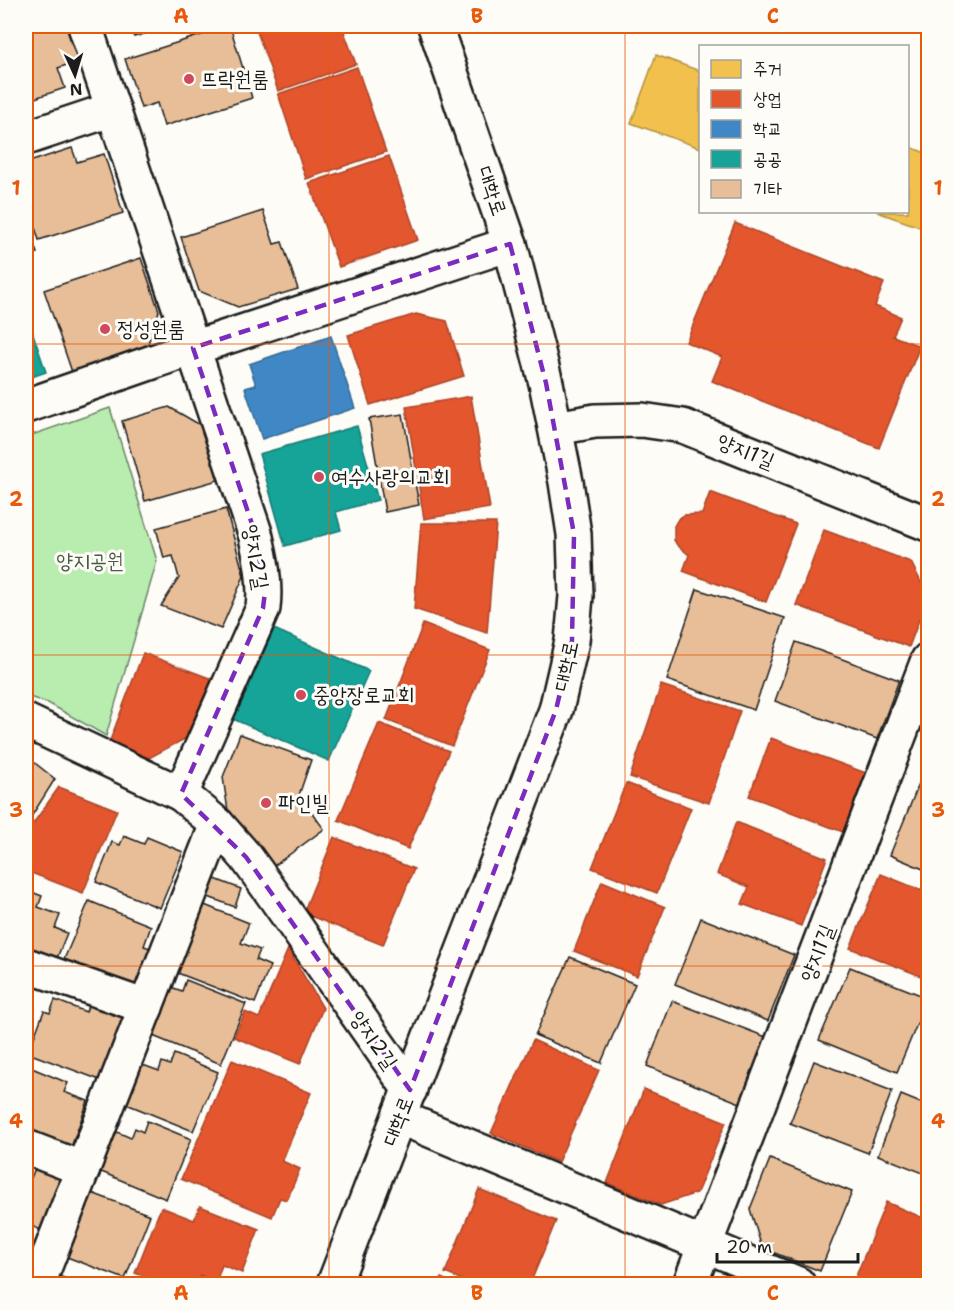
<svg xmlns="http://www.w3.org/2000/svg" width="954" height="1310" font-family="'Shantell Sans','Poor Story',sans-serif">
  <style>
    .green { fill: #b8edaf; stroke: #6a8466; stroke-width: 1.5 }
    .homes { fill: #f2c14e; stroke: #b2903f; stroke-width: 1.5 }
    .shops { fill: #e4572e; stroke: #a84529; stroke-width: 1.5 }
    .schools { fill: #3f88c5; stroke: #346892; stroke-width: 1.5 }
    .public { fill: #17a398; stroke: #187a73; stroke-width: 1.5 }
    .building { fill: #e7be97; stroke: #1c1c1c; stroke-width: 1.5 }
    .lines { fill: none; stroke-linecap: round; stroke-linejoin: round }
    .minor-casing { stroke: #1c1c1c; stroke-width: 38 }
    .minor { stroke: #fdfcf7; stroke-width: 33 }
    .marked { fill: none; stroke: #7b2cbf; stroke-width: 4.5; stroke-dasharray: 12 8; stroke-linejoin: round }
    .grid { fill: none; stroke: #e8590c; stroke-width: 1.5; stroke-opacity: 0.55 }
    .poi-dot { fill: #d1495b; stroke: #fdfcf7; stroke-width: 2 }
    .labels { text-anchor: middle; stroke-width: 6; stroke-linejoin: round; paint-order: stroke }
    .poi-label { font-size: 21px; fill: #1c1c1c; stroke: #fdfcf7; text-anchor: start }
    .street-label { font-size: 21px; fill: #1c1c1c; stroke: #fdfcf7 }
    .park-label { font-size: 21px; fill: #4b5b48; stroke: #fdfcf7 }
    .neatline { fill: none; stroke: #e8590c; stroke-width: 2 }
    .grid-label { font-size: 20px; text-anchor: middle; font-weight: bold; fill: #e8590c }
  </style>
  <rect width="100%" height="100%" fill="#fdfcf7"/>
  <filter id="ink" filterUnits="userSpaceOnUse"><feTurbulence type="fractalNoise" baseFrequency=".0167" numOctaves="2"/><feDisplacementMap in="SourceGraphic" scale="12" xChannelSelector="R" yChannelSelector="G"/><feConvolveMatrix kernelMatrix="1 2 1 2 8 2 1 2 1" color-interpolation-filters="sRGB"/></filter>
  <g filter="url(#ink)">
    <!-- green -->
    <polygon class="green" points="110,408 157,561 106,736 48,703 26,696 26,437"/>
    <!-- homes -->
    <g class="homes">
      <polygon points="656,55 700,71 700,148 631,123"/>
      <polygon points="908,146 928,154 928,230 877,212 908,212"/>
    </g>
    <!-- shops -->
    <g class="shops">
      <polygon points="255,26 342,26 356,64 278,91"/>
      <polygon points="357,67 386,152 306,179 278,94"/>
      <polygon points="389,156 418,240 339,267 309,183"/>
      <polygon points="735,223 884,283 875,306 901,317 893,336 920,346 879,448 712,381 722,357 686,342"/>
      <polygon points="416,314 447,321 464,376 370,405 348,335"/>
      <polygon points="471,396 490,508 424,519 406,407"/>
      <polygon points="710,492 796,524 766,602 683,571 689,555 677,545 674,540 674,526 678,519 684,515 702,514"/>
      <polygon points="421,523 496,523 487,633 414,609"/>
      <polygon points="824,530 911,562 928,596 909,647 796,605"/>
      <polygon points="423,624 490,650 452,746 386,720"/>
      <polygon points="143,653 212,679 192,735 149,758 109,743"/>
      <polygon points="661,685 740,711 709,803 630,777"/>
      <polygon points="379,723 449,751 408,849 338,820"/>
      <polygon points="771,738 866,773 843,832 749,796"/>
      <polygon points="626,783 691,808 657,893 592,868"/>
      <polygon points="59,787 117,810 83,893 26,871 26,835 27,832"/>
      <polygon points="736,822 827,858 801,926 742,904 749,887 717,874"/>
      <polygon points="334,837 414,869 383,945 303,913"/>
      <polygon points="881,874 928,893 928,979 850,948"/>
      <polygon points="602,881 665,907 637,976 574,951"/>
      <polygon points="288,949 323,1008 300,1064 234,1037 245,1012 259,1018"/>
      <polygon points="533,1040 599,1070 558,1162 491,1133"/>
      <polygon points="232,1060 311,1093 282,1161 300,1169 287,1200 280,1198 272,1217 181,1179"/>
      <polygon points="644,1089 726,1122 697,1193 661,1205 607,1183"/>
      <polygon points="479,1189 556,1221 530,1284 523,1284 514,1281 513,1284 472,1284 445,1273"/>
      <polygon points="886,1202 928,1220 928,1284 863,1284 854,1281"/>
      <polygon points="200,1206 259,1229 242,1273 222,1265 216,1282 200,1275 196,1284 165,1284 135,1273 161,1207 194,1220"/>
      <polygon points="441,1278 455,1284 438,1284"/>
    </g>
    <!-- schools -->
    <polygon class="schools" points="331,336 355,408 262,439 245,388 256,385 249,364"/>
    <!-- public -->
    <g class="public">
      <polygon points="26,313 46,372 26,379"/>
      <polygon points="357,426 378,500 336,512 341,530 285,546 259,454"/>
      <polygon points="274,629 369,671 329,761 233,719"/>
      <polygon points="62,1277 81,1284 58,1284"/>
    </g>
    <!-- building -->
    <g class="building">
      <polygon points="26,26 66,26 78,61 58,68 65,88 26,101"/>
      <polygon points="130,26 169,26 134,37"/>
      <polygon points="230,26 252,98 164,126 157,103 141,108 125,59"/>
      <polygon points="72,148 77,162 104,154 123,213 39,240 26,199 26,163"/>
      <polygon points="263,211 274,244 282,242 298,289 238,307 199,291 181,237"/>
      <polygon points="26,220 37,253 26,257"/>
      <polygon points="141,258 159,311 147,347 72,372 44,290"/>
      <polygon points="169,407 202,426 218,480 145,501 122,421"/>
      <polygon points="403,414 419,505 385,512 369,419"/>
      <polygon points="226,509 244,576 221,629 161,606 179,578 173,556 164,558 156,528"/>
      <polygon points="697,589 785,618 754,710 667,680"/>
      <polygon points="796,642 899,680 877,739 775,701"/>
      <polygon points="240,734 311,760 299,795 324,829 271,868 228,811 223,777"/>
      <polygon points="26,756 55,779 26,825"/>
      <polygon points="920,781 928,784 928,871 890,855"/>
      <polygon points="124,836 144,844 147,837 183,852 160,908 96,882 112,842 120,845"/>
      <polygon points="210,877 241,889 235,907 203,895"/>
      <polygon points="26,890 42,896 38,907 60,915 55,928 67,933 55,963 26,951"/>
      <polygon points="89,901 151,926 144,946 150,948 133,992 62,964"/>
      <polygon points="202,904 249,923 241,943 260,950 256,960 270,966 255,1003 175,972"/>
      <polygon points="701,918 794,955 768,1021 675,984"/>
      <polygon points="570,957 635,984 601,1063 535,1035"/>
      <polygon points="850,967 928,998 897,1072 819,1040"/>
      <polygon points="186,980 246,1004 221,1064 148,1034 168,986 182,991"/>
      <polygon points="55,1000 86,1012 90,1000 125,1014 100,1080 28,1053 44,1011 50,1013"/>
      <polygon points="672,1001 766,1037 740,1103 647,1066"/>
      <polygon points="26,1017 32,1019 26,1037"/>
      <polygon points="174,1054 218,1072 193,1131 119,1101 135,1062 159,1071 162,1062 170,1065"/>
      <polygon points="814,1061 892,1091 868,1153 790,1123"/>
      <polygon points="27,1066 68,1083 64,1092 88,1101 70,1150 26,1132 26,1071"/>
      <polygon points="901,1095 928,1106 928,1175 878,1155"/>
      <polygon points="147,1121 191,1139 166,1199 92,1168 108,1128 131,1138 135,1128 143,1132"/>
      <polygon points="770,1159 852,1192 820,1271 762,1248 750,1209"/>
      <polygon points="36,1166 62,1176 41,1230 26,1224 26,1176 31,1178"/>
      <polygon points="84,1190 150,1215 125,1279 59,1254"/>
      <polygon points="26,1248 36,1252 26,1278"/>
    </g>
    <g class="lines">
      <!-- minor casing -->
      <g class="minor-casing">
        <g id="minor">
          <path d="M 85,26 L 255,533 C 261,558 266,583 263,608 L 181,794"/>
          <polyline points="26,138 113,109"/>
          <polyline points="26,406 193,348 510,244"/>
          <polyline points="556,428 595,421 642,420 683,426 928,524"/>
          <polyline points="26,721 181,794 217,824 246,857 272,893 410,1090"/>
          <polyline points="26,965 146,1007"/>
          <polyline points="399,1117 798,1284"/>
          <polyline points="26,1147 83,1169"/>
          <polyline points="38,1284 217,824"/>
          <polyline points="334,1284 556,710 572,641 576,596 574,534 566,482 546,383 510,244 435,26"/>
          <polyline points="690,1284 928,660"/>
        </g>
      </g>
      <!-- minor -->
      <use href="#minor" class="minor"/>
    </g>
  </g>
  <!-- marked area -->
  <path class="marked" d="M 510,244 L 546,383 L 574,534 L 572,641 L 556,710 L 410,1090 L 246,857 L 181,794 L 263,608 L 265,592 L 255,533 L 193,348 Z"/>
  <!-- grid -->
  <path class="grid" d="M 329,26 L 329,1284M 625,26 L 625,1284M 26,344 L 928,344M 26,655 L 928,655M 26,966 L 928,966"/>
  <!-- markers -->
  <g class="poi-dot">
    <circle cx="189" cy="79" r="6"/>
    <circle cx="105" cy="329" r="6"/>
    <circle cx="319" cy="477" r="6"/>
    <circle cx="301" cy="695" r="6"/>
    <circle cx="266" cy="803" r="6"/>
  </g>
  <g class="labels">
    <!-- poi labels -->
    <g class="poi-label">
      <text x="201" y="86">뜨락원룸</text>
      <text x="117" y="336">정성원룸</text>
      <text x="331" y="484">여수사랑의교회</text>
      <text x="313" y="702">중앙장로교회</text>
      <text x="278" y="810">파인빌</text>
    </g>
    <!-- street labels -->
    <g class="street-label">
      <text transform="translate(492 191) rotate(71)" y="7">대학로</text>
      <text transform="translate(746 451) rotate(22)" y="7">양지1길</text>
      <text transform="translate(256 557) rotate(80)" y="7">양지2길</text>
      <text transform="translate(566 666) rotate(-78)" y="7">대학로</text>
      <text transform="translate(817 953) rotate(-69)" y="7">양지1길</text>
      <text transform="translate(374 1040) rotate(55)" y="7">양지2길</text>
      <text transform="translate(398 1121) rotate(-69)" y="7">대학로</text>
    </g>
    <!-- park labels -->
    <g class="park-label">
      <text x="90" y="568">양지공원</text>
    </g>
  </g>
  <!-- margin -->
  <rect width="954" height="1310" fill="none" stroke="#fdfcf7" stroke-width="66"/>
  <!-- legend -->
  <rect x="699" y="45" width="210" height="168" fill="#fdfcf7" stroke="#a3a29f" stroke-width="1.5"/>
  <rect x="711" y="60" width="30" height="18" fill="#f2c14e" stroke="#a3a29f" stroke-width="1.5"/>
  <text x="753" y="75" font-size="18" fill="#1c1c1c">주거</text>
  <rect x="711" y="90" width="30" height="18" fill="#e4572e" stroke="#a3a29f" stroke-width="1.5"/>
  <text x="753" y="105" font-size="18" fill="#1c1c1c">상업</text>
  <rect x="711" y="120" width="30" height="18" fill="#3f88c5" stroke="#a3a29f" stroke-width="1.5"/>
  <text x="753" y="135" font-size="18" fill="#1c1c1c">학교</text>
  <rect x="711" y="150" width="30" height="18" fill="#17a398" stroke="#a3a29f" stroke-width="1.5"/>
  <text x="753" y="165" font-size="18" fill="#1c1c1c">공공</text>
  <rect x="711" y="180" width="30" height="18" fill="#e7be97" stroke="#a3a29f" stroke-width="1.5"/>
  <text x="753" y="195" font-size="18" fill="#1c1c1c">기타</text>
  <!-- north arrow -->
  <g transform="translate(75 75) rotate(176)" stroke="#fdfcf7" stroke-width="4.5" paint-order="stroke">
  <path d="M0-4.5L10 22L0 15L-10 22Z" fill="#1c1c1c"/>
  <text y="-9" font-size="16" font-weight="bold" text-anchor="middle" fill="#1c1c1c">N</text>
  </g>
  <!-- scale -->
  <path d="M717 1253v9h141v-9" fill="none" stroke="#1c1c1c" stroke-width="3"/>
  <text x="726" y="1253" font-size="18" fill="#1c1c1c" stroke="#fdfcf7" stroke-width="4.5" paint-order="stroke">20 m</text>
  <rect x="33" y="33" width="888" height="1244" class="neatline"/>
  <g class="grid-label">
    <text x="181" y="23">A</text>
    <text x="477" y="23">B</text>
    <text x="773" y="23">C</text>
    <text x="16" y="195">1</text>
    <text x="938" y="195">1</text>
    <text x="16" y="506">2</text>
    <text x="938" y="506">2</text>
    <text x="16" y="817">3</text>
    <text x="938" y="817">3</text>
    <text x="16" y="1128">4</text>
    <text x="938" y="1128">4</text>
    <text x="181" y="1300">A</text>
    <text x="477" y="1300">B</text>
    <text x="773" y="1300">C</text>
  </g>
</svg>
